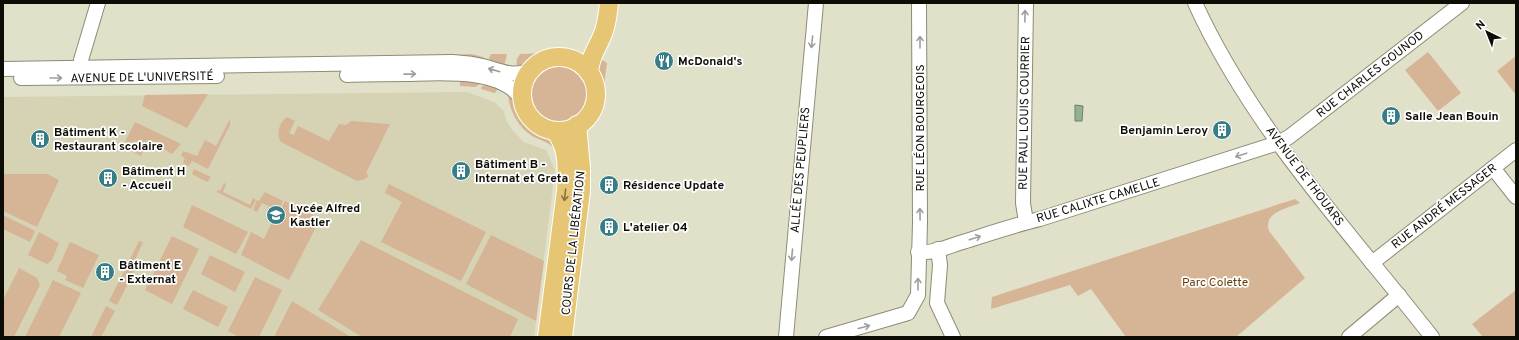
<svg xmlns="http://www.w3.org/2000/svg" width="1519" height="340" font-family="Overpass,sans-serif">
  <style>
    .built { fill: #d5d3b4 }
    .green { fill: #d6b496 }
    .water { fill: #92b292; stroke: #6a8068 }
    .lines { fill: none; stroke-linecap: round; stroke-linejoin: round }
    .minor-casing { stroke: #8d8c76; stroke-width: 16 }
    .major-casing { stroke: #fff; stroke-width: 20 }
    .minor { stroke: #fff; stroke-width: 14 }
    .major { stroke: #e6c674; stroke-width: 18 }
    .oneway { stroke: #9e9e9b }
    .oneway2 { stroke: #847242 }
    .labels { text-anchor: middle; stroke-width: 3.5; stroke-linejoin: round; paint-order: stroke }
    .poi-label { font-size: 12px; font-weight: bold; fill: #0d0c05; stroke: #fff; text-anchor: start }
    .street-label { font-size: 12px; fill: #0d0c05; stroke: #fff }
    .park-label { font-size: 12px; fill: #693d07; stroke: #fff }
  </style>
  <rect width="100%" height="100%" fill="#e1e0c8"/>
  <!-- built -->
  <polygon class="built" points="467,92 494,102 503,110 507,122 512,130 524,142 546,150 555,170 534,337 3,337 3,97"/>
  <!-- green -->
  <g class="green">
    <polygon points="1428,52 1461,93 1438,111 1405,70"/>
    <polygon points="545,53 526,66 516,70 517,59 520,54"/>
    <polygon points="472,54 483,57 490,63 452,59 452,55"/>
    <polygon points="491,54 507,54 504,67 494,66 489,58"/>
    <polygon points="1516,56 1516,95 1497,71"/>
    <polygon points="599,58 607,63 604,86 597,70"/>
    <circle cx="559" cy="94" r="28"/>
    <polygon points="460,78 482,83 475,87 460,86"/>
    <polygon points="487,84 498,87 496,92 494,93 481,89 481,87"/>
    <polygon points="208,94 187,128 142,106 145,95"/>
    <path d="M 508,94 L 516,99 L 519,110 L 529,124 L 538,131 L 548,135 L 557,144 L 554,148 C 548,142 540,140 532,136 C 518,127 509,110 508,94 Z"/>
    <path d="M 287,117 L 295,121 L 289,133 L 294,135 L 298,126 L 329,141 L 339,124 L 346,125 L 351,121 L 390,124 L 366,173 L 369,176 L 363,180 L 357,181 L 281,142 C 276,134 279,122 287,117 Z"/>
    <polygon points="230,119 230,125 208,169 192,161 189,166 183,163 185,158 181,156 183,151 197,156 205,140 216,146"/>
    <polygon points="135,122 181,144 172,154 148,140 141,156 123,146"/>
    <polygon points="194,169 211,177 207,182 192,174"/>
    <polygon points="3,174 47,174 59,180 37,227 3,211"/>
    <polygon points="224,183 226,184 223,192 250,205 253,198 256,200 251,209 217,192 218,190 220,191"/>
    <polygon points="389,184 486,232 461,281 381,242 402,202 385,193"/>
    <polygon points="265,192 283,201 277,214 277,210 262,203 257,212 253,210 257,200 259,201"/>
    <path d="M 1295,199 L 1300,203 C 1286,209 1263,212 1269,231 L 1305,278 L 1236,337 L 1126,337 L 1091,289 L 1078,296 L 1070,285 L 991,309 L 992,297 Z"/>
    <polygon points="285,201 320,219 289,280 241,255 251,232 264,239 275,216 277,216"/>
    <polygon points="192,205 248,232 236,254 183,227"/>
    <polygon points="3,215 35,231 30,242 3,229"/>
    <polygon points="39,232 59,243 52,260 47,264 28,255"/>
    <polygon points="491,235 544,261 536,321 466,284"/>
    <polygon points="172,236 199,249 172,304 145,290"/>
    <polygon points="361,240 518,319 510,337 362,337 318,310"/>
    <polygon points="139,241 143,242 135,260 139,262 117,305 109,301"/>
    <polygon points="70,242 99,255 83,288 65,280 67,276 57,271"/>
    <polygon points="210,255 245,272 235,292 201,274"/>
    <polygon points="19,268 37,278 40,285 14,337 3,337 3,300"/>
    <polygon points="255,277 282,290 259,337 239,337 228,331"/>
    <polygon points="53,280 81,293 59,337 25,337"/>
    <polygon points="193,290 228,307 218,327 183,309"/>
    <polygon points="1516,290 1516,337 1483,337 1472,324"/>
    <polygon points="292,301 351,337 274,337"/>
    <polygon points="106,306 115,311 101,337 91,337"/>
  </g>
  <!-- water -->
  <polygon class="water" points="1075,105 1083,106 1082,121 1075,121"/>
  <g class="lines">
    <!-- minor casing -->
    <g class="minor-casing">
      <g id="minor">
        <polyline points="1026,3 1023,203 1026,222"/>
        <path d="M 1195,3 C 1252,128 1348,230 1432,337"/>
        <polyline points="81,67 81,60 98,3"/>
        <path d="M 3,69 L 452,62 C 460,63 469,63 477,65 C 496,68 513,80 531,69"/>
        <path d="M 347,75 C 368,74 388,74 408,74 C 441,73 503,68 522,100"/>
        <polyline points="21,78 217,76"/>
        <polyline points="1493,168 1516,197"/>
        <polyline points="938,249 940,265 937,303 953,337"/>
        <path d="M 918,252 C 934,254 951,245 966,241 C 991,233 1015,225 1040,219 L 1278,143 L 1289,137 L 1462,3"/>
        <polyline points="1372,263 1516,150"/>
        <polyline points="786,337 816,3"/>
        <polyline points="826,337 908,313 918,295 920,223 919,3"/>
        <polyline points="1349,337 1399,295"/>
      </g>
    </g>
    <!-- major casing -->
    <g class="major-casing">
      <g id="major">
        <circle cx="559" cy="94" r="37"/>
        <path d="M 589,73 C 589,57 599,46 604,31 C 607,22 608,13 609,3"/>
        <path d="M 547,337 L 566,191 C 567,169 569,149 555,131"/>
        <polyline points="563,337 581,191 581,168 577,125"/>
      </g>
    </g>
    <!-- minor -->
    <use href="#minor" class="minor"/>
    <!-- major -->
    <use href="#major" class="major"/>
  </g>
  <!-- one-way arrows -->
  <defs><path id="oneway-shaft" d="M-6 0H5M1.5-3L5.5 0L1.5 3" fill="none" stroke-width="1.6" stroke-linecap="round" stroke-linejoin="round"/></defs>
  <g class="oneway">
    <use href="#oneway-shaft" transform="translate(1025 16) rotate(-89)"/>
    <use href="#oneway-shaft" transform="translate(812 42) rotate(96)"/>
    <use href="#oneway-shaft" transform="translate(920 42) rotate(-90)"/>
    <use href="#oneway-shaft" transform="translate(494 70) rotate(-164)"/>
    <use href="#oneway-shaft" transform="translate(410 74) rotate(-1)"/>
    <use href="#oneway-shaft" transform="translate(56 78)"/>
    <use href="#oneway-shaft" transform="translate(1241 155) rotate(162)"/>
    <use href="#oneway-shaft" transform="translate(920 214) rotate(-91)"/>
    <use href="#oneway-shaft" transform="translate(975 238) rotate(-18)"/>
    <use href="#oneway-shaft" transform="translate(792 255) rotate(95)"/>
    <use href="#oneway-shaft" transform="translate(918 284) rotate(-90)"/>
    <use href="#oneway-shaft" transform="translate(864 327) rotate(-15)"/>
  </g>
  <use class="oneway2" href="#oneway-shaft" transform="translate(565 195) rotate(96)"/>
  <!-- icons -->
  <defs>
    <g id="restaurant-disc" transform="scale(1)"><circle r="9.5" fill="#367d87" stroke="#fff"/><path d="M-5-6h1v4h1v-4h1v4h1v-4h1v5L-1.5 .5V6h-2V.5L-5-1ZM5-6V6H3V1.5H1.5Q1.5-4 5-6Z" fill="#fff"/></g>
    <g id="building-disc" transform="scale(1)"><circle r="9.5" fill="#367d87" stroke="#fff"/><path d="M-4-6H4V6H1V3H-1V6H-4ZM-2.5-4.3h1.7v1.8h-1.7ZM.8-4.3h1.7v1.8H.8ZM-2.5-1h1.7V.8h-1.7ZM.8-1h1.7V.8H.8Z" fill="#fff"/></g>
    <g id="school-disc" transform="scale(1)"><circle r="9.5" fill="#367d87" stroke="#fff"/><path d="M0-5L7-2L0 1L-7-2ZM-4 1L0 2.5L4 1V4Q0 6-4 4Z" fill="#fff"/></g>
  </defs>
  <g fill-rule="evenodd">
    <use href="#restaurant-disc" x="664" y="61"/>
    <use href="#building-disc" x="1391" y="116"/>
    <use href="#building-disc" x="1222" y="130"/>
    <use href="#building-disc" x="40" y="139"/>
    <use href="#building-disc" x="461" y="171"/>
    <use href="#building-disc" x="108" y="178"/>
    <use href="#building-disc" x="609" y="185"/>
    <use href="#school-disc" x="276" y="215"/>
    <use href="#building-disc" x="609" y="227"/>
    <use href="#building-disc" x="105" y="272"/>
  </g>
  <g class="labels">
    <!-- poi labels -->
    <g class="poi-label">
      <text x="678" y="65">McDonald's</text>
      <text x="1405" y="120">Salle Jean Bouin</text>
      <text x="1208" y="134" text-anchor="end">Benjamin Leroy</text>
      <text x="54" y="136">Bâtiment K -<tspan x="54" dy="14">Restaurant scolaire</tspan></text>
      <text x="475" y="168">Bâtiment B -<tspan x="475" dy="14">Internat et Greta</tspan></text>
      <text x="122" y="175">Bâtiment H<tspan x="122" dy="14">- Accueil</tspan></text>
      <text x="623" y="189">Résidence Update</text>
      <text x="290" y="212">Lycée Alfred<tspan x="290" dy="14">Kastler</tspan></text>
      <text x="623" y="231">L'atelier 04</text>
      <text x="119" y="269">Bâtiment E<tspan x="119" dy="14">- Externat</tspan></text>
    </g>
    <!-- street labels -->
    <g class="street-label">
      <text transform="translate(1370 74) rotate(-38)" y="4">RUE CHARLES GOUNOD</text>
      <text transform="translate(142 77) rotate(-1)" y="4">AVENUE DE L'UNIVERSITÉ</text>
      <text transform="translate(1024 113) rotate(-89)" y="4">RUE PAUL LOUIS COURRIER</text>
      <text transform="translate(920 128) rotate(-90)" y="4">RUE LÉON BOURGEOIS</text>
      <text transform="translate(800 170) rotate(-85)" y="4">ALLÉE DES PEUPLIERS</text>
      <text transform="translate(1305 176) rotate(53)" y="4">AVENUE DE THOUARS</text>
      <text transform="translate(1098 200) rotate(-17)" y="4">RUE CALIXTE CAMELLE</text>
      <text transform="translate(1444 206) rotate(-38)" y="4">RUE ANDRÉ MESSAGER</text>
      <text transform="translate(573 243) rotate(-84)" y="4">COURS DE LA LIBÉRATION</text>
    </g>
    <!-- park labels -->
    <g class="park-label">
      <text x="1215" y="286">Parc Colette</text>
    </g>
  </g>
  <!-- border -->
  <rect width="1519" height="340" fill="none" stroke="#0d0c05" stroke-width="8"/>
  <!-- north arrow -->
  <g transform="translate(1487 32) rotate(317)" stroke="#ffffff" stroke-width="3" paint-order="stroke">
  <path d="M0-3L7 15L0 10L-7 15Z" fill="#0d0c05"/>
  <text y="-6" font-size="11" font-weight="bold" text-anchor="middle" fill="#0d0c05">N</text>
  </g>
</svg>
